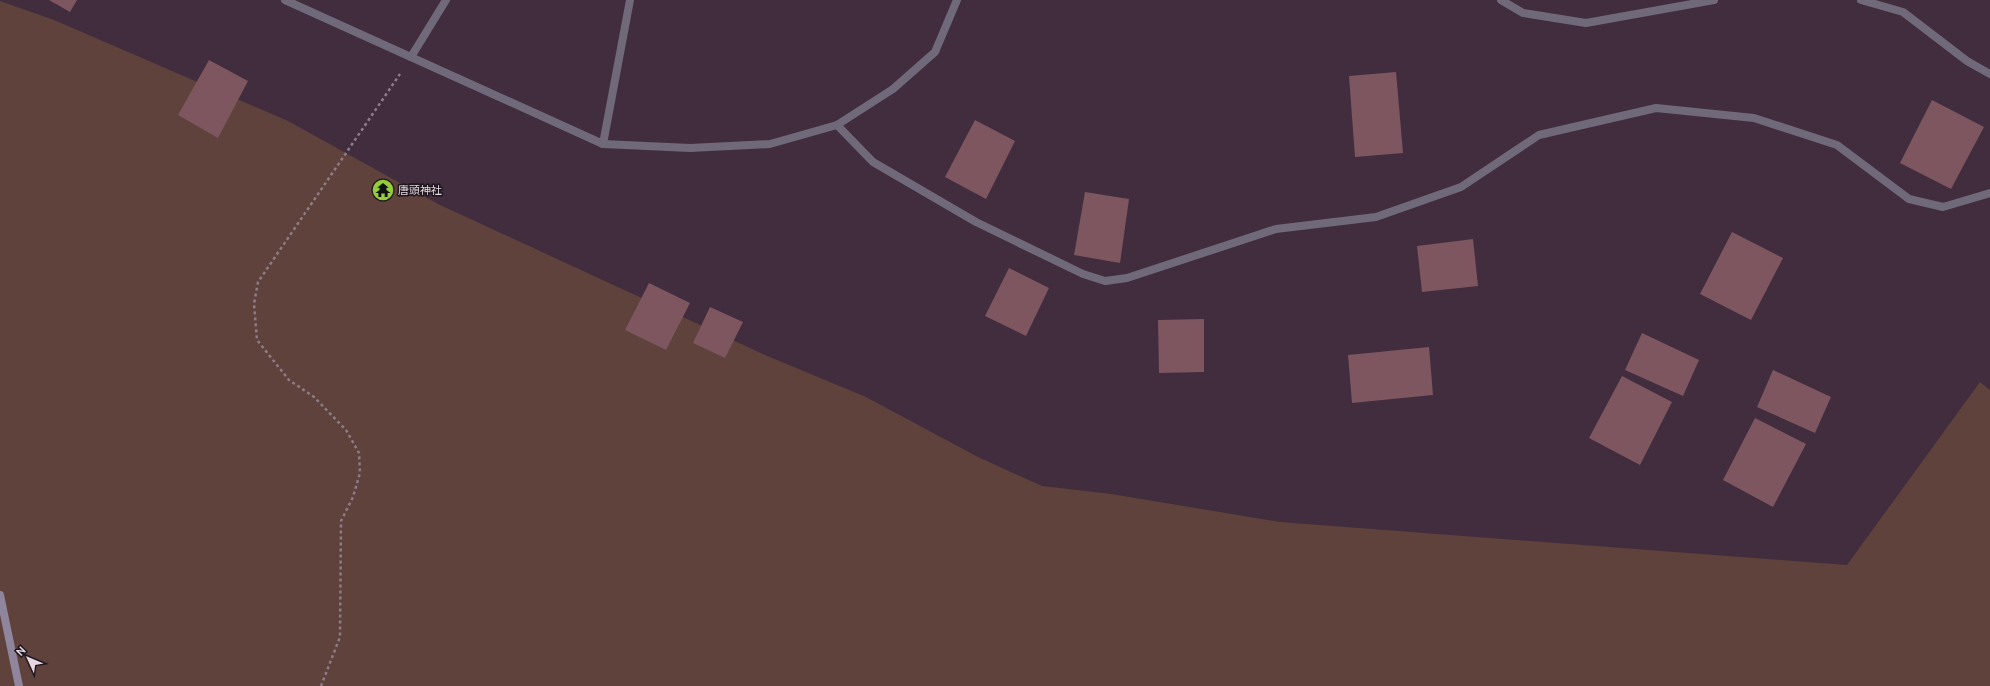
<svg xmlns="http://www.w3.org/2000/svg" width="1990" height="686" font-family="Ubuntu,'Noto Sans JP',sans-serif">
  <style>
    .green { fill: #5f423b }
    .building { fill: #7e565f }
    .lines { fill: none; stroke-linecap: round; stroke-linejoin: round }
    .path { stroke: #8d7c89; stroke-width: 2.5; stroke-dasharray: 3 3; stroke-linecap: butt }
    .street { stroke: #6f6979; stroke-width: 8 }
    .secondary { stroke: #8f869e; stroke-width: 8 }
    .labels { text-anchor: middle; stroke-width: 3.5; stroke-linejoin: round; paint-order: stroke }
    .poi-label { font-size: 11px; fill: #e4d7e1; stroke: #221920; text-anchor: start }
  </style>
  <rect width="100%" height="100%" fill="#412d3d"/>
  <!-- green -->
  <polygon class="green" points="0,1 54,20 288,121 438,204 765,355 866,397 978,457 1042,486 1111,494 1280,522 1847,565 1980,382 1990,390 1990,686 0,686"/>
  <!-- building -->
  <g class="building">
    <polygon points="49,0 77,0 70,12"/>
    <polygon points="209,60 248,81 218,138 178,115"/>
    <polygon points="1396,72 1403,153 1355,157 1349,76"/>
    <polygon points="1932,100 1984,127 1951,189 1900,163"/>
    <polygon points="975,120 1015,141 986,199 945,177"/>
    <polygon points="1085,192 1129,199 1120,263 1074,255"/>
    <polygon points="1732,232 1783,258 1751,320 1700,294"/>
    <polygon points="1473,239 1478,286 1422,292 1417,246"/>
    <polygon points="1009,268 1049,288 1026,336 985,316"/>
    <polygon points="649,283 690,303 666,350 625,330"/>
    <polygon points="710,307 743,322 725,358 693,343"/>
    <polygon points="1204,319 1204,372 1159,373 1158,320"/>
    <polygon points="1642,333 1699,360 1683,396 1625,370"/>
    <polygon points="1429,347 1433,395 1352,403 1348,355"/>
    <polygon points="1773,370 1831,397 1815,433 1757,407"/>
    <polygon points="1622,376 1672,402 1640,465 1589,438"/>
    <polygon points="1755,418 1806,444 1773,507 1723,480"/>
  </g>
  <g class="lines">
    <!-- path -->
    <polyline class="path" points="321,686 340,637 341,521 353,497 360,473 359,453 346,430 314,397 289,380 257,340 254,304 258,282 400,74"/>
    <!-- street -->
    <g class="street">
      <polyline points="285,0 603,144 690,148 770,144 837,125 893,89 935,52 957,0"/>
      <polyline points="1501,0 1523,13 1586,23 1714,0"/>
      <polyline points="1861,0 1903,12 1967,61 1990,74"/>
      <polyline points="411,57 446,0"/>
      <polyline points="837,125 873,162 976,222 1083,274 1105,281 1127,278 1276,229 1376,217 1461,187 1539,135 1656,108 1754,118 1837,145 1909,199 1943,207 1990,193"/>
      <polyline points="603,144 630,0"/>
    </g>
    <!-- secondary -->
    <polyline class="secondary" points="0,595 19,686"/>
  </g>
  <!-- icons -->
  <defs>
    <g id="temple-disc" transform="scale(1.15)"><circle r="9.5" fill="#94cc3c" stroke="#221920"/><path d="M0-6L5-2H3V0L6.5 2.5H4V6H1.5V3h-3V6H-4V2.5H-6.5L-3 0V-2H-5Z" fill="#111"/></g>
  </defs>
  <g fill-rule="evenodd">
    <use href="#temple-disc" x="383" y="190"/>
  </g>
  <g class="labels">
    <!-- poi labels -->
    <g class="poi-label">
      <text x="398" y="194">唐頭神社</text>
    </g>
  </g>
  <!-- north arrow -->
  <g transform="translate(28 658) rotate(314)" stroke="#221920" stroke-width="3" paint-order="stroke">
  <path d="M0-3L7 15L0 10L-7 15Z" fill="#e4d7e1"/>
  <text y="-6" font-size="11" font-weight="bold" text-anchor="middle" fill="#e4d7e1">N</text>
  </g>
</svg>
